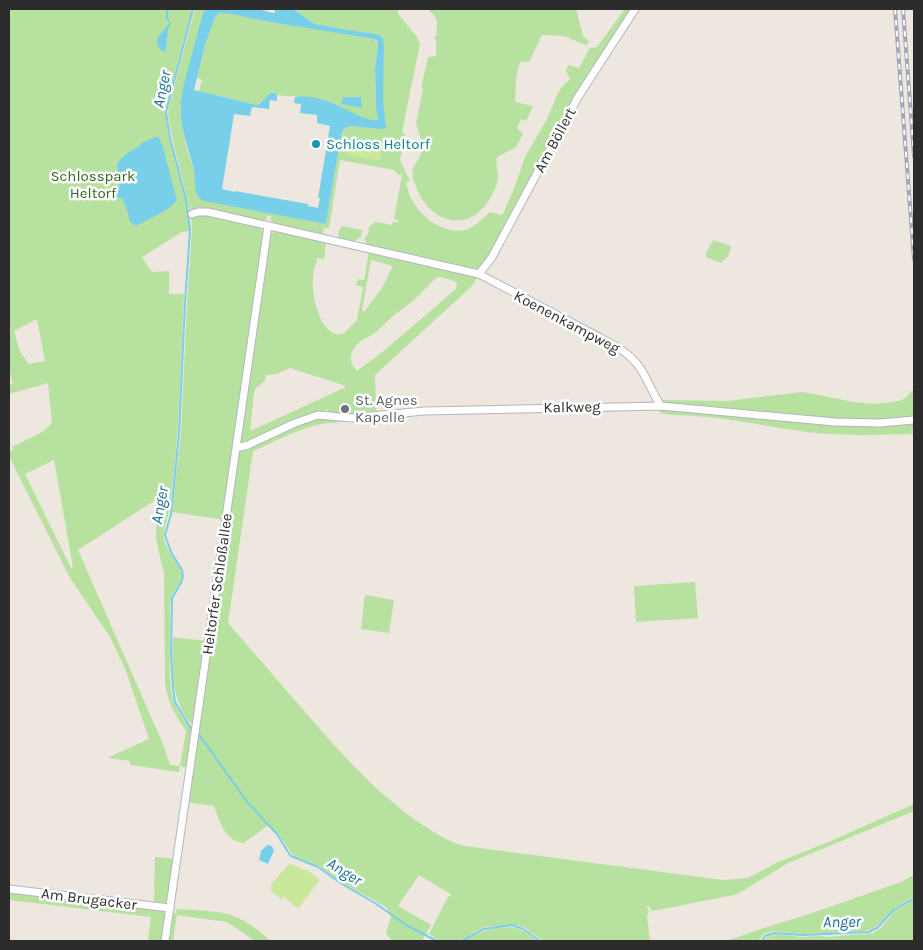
<svg xmlns="http://www.w3.org/2000/svg" width="923" height="950" font-family="Karla,sans-serif">
  <style>
    .green { fill: #b7e19f; fill-rule: evenodd }
    .pitch { fill: #cae89b }
    .water { fill: #78cfea; fill-rule: evenodd }
    .lines { fill: none; stroke-linecap: round; stroke-linejoin: round }
    .stream { stroke: #78cfea; stroke-width: 2 }
    .minor-casing { stroke: #b3b6bf; stroke-width: 9 }
    .minor { stroke: #fff; stroke-width: 7 }
    .rail-casing { stroke: #a2a6b6; stroke-width: 4 }
    .rail { stroke: #fff; stroke-width: 2; stroke-dasharray: 5.5; stroke-linecap: butt }
    .culture-dot { fill: #0f9aa8; stroke: #fff; stroke-width: 2 }
    .worship-dot { fill: #6b7280; stroke: #fff; stroke-width: 2 }
    .labels { text-anchor: middle; stroke-width: 5; stroke-linejoin: round; paint-order: stroke }
    .street-label { font-size: 15px; fill: #2c2c2c; stroke: #fff }
    .culture-label { font-size: 15px; fill: #0d838f; stroke: #fff; text-anchor: start }
    .park-label { font-size: 15px; fill: #30681e; stroke: #fff }
    .worship-label { font-size: 15px; fill: #5b616d; stroke: #fff; text-anchor: start }
    .water-label { font-size: 16px; font-style: italic; fill: #147099; stroke: #fff }
  </style>
  <rect width="100%" height="100%" fill="#ede7df"/>
  <!-- green -->
  <g class="green">
    <path d="M 9,9 L 192,9 L 165,111 L 169,138 L 185,200 L 189,222 L 189,231 L 182,232 L 142,257 L 152,272 L 169,271 L 169,294 L 184,294 C 180,366 180,439 169,510 C 168,518 165,525 164,532 C 161,549 183,565 182,577 C 181,585 173,590 171,597 C 169,606 170,615 170,624 C 170,646 168,679 173,700 C 176,708 187,726 194,731 L 189,768 L 180,766 L 179,772 L 130,765 L 130,761 L 107,758 L 149,739 L 126,671 L 110,637 L 70,578 L 9,456 L 9,452 L 13,450 L 12,447 L 44,431 L 52,423 L 48,383 L 9,394 L 9,385 L 13,384 L 9,370 ZM 37,319 L 45,361 L 29,364 L 20,352 L 14,331 ZM 54,460 L 73,567 L 71,568 L 25,474 ZM 157,499 L 156,539 L 164,574 L 165,682 C 167,702 175,714 186,731 L 180,766 L 170,765 L 162,742 L 78,550 Z"/>
    <path d="M 195,9 L 205,9 L 185,81 L 180,108 L 181,119 L 186,145 L 194,170 L 196,191 L 200,199 L 326,224 L 341,136 L 346,127 L 350,126 L 381,129 L 383,129 L 385,127 L 382,92 L 384,48 L 377,34 L 347,30 L 315,24 L 293,9 L 398,9 L 398,14 L 417,37 L 420,44 L 402,132 L 405,134 L 400,160 L 410,181 L 406,183 C 408,189 409,196 413,201 C 422,219 447,236 468,229 C 477,225 483,218 490,212 L 500,215 L 503,214 L 514,189 L 525,157 L 547,119 L 558,93 L 561,88 L 570,79 L 566,71 L 568,65 L 579,68 L 590,48 L 597,47 L 625,9 L 633,9 L 585,84 L 490,257 L 477,271 L 367,246 L 365,239 L 366,235 L 368,235 L 369,227 L 375,222 L 392,225 L 393,222 L 398,222 L 398,220 L 394,219 L 402,175 L 398,175 L 394,170 L 340,160 L 329,228 L 324,228 L 322,236 L 274,224 L 270,219 L 271,216 L 267,216 L 267,219 L 262,223 L 190,212 L 172,137 L 168,114 L 169,106 Z"/>
    <path d="M 428,9 L 576,9 L 583,36 L 589,41 L 586,45 L 564,36 L 542,35 L 529,62 L 520,62 L 516,79 L 515,102 L 533,106 L 526,121 L 521,119 L 517,128 L 523,134 L 516,147 L 497,157 C 495,164 498,170 498,177 C 498,183 495,189 492,195 C 476,227 444,229 423,201 C 418,193 415,184 412,176 L 414,175 L 412,170 L 420,156 L 423,146 L 416,123 L 423,89 L 421,88 L 428,57 L 436,56 L 436,40 L 434,37 L 437,35 C 435,29 439,24 436,19 C 435,15 430,12 428,9 Z"/>
    <path d="M 220,13 L 231,14 L 270,22 L 374,38 L 378,45 L 375,68 L 375,86 L 378,120 C 359,122 344,106 327,101 C 311,96 294,97 277,95 L 276,94 L 272,93 L 257,105 L 199,91 L 202,80 L 197,78 L 205,45 L 214,19 L 217,15 Z"/>
    <polygon points="204,213 261,226 261,230 266,233 225,520 172,512 181,433 187,303 192,229 191,216"/>
    <polygon points="341,226 362,230 361,237 353,242 338,240 339,230 340,230"/>
    <path d="M 275,229 L 326,241 L 324,259 L 317,258 C 316,264 313,271 313,278 C 311,294 320,339 343,334 L 357,320 L 363,287 L 356,285 L 358,279 L 364,280 L 369,251 L 478,276 L 472,286 L 375,375 L 376,408 L 377,414 L 352,417 L 329,414 L 327,409 L 319,414 L 244,444 L 241,443 L 239,440 L 269,234 L 273,233 ZM 371,260 L 393,266 L 382,288 L 364,312 L 362,311 ZM 441,277 L 454,281 L 457,283 L 456,289 L 385,350 L 357,371 C 345,357 352,349 363,339 L 365,339 L 375,333 L 392,317 L 414,300 L 436,278 ZM 290,368 L 346,386 L 344,388 L 250,431 L 254,392 L 256,388 L 265,381 L 266,375 L 276,374 Z"/>
    <polygon points="713,240 731,246 729,255 721,263 706,257 706,253"/>
    <path d="M 911,391 L 914,391 L 914,419 L 835,421 L 663,403 L 659,400 L 728,401 L 802,392 C 833,396 860,408 892,402 C 900,401 907,399 911,391 Z"/>
    <path d="M 660,408 L 833,423 L 914,422 L 914,434 C 879,435 843,436 807,432 C 762,426 717,415 671,415 L 661,413 L 659,410 Z"/>
    <path d="M 315,418 L 355,419 C 343,423 329,422 316,425 C 294,431 274,442 253,451 L 228,623 C 254,653 280,683 306,713 C 342,755 380,797 427,828 C 439,835 451,843 465,846 L 723,880 L 748,878 L 776,863 L 826,843 L 914,804 L 914,811 L 788,863 L 741,892 L 734,895 L 652,911 L 649,906 L 646,906 L 649,911 L 647,915 L 650,941 L 543,941 L 525,928 L 517,925 L 484,927 L 458,941 L 440,941 L 429,934 L 448,897 L 452,895 L 419,875 L 398,906 L 431,925 L 422,941 L 392,941 L 386,933 L 391,916 L 387,908 L 376,901 L 342,883 L 319,866 L 296,857 L 292,854 L 277,832 L 267,826 L 244,843 C 225,841 220,822 214,806 L 186,802 L 237,454 L 241,450 Z"/>
    <polygon points="695,582 698,618 636,622 634,586"/>
    <polygon points="365,595 394,600 389,633 361,629"/>
    <path d="M 173,637 L 207,641 L 194,727 C 170,701 172,671 173,637 Z"/>
    <polygon points="155,857 176,859 167,906 154,906"/>
    <path d="M 914,875 L 914,896 C 908,900 902,903 897,907 C 885,916 880,928 864,931 L 803,934 L 773,931 L 764,934 L 758,941 L 726,941 L 767,927 L 803,916 L 841,903 L 901,882 Z"/>
    <polygon points="9,890 161,909 167,913 164,941 148,941 151,917 9,900"/>
    <path d="M 914,899 L 914,941 L 763,941 C 771,930 789,936 801,937 C 809,937 817,935 825,937 L 873,933 L 881,928 L 895,911 Z"/>
    <path d="M 175,909 C 193,910 213,910 231,915 C 245,920 260,931 271,941 L 255,941 L 242,932 L 227,922 L 177,915 L 173,941 L 167,941 L 171,915 L 174,913 L 177,914 Z"/>
    <path d="M 512,927 L 523,931 L 538,941 L 463,941 C 483,931 490,928 512,927 Z"/>
  </g>
  <!-- pitch -->
  <g class="pitch">
    <polygon points="350,139 383,145 380,161 347,155"/>
    <polygon points="289,864 294,865 304,871 306,869 320,880 298,909 284,897 281,899 271,891 271,884"/>
  </g>
  <!-- water -->
  <g class="water">
    <path d="M 166,9 L 168,9 L 168,18 L 171,23 L 168,29 L 166,49 L 165,51 L 162,51 C 151,40 162,32 170,23 L 166,19 Z"/>
    <path d="M 205,9 L 258,9 L 273,13 L 275,13 L 275,9 L 293,9 L 315,24 L 347,30 L 377,34 L 383,38 L 384,48 L 383,101 L 386,127 L 384,129 L 381,129 L 350,126 L 344,129 L 341,136 L 326,224 L 204,201 C 192,196 196,181 194,170 C 190,153 183,136 181,118 C 178,95 189,68 194,46 C 198,34 200,21 205,9 ZM 220,13 L 231,14 L 270,22 L 375,39 L 377,41 L 378,45 L 375,69 L 376,108 L 378,120 C 364,121 353,112 341,107 C 328,100 310,95 295,97 L 294,103 L 301,104 L 300,113 L 317,115 L 317,123 L 330,126 L 318,198 L 320,198 L 318,208 L 308,206 L 308,204 L 235,191 L 235,192 L 222,189 L 234,114 L 250,116 L 252,107 L 269,109 L 270,100 L 277,101 L 277,95 L 275,93 L 271,93 L 259,104 L 257,105 L 194,90 L 205,45 L 214,20 L 216,16 Z"/>
    <polygon points="343,97 361,97 362,108 342,104 342,99 343,99"/>
    <path d="M 155,137 L 158,137 L 162,144 L 177,201 C 168,211 148,219 136,226 L 129,221 L 129,216 L 123,199 L 116,197 L 114,190 L 119,186 L 120,183 L 117,165 C 121,156 130,151 138,147 C 142,144 139,144 144,142 C 148,140 151,139 155,137 Z"/>
    <polygon points="267,845 272,846 274,851 268,864 259,860 261,851"/>
  </g>
  <g class="lines">
    <!-- stream -->
    <g class="stream">
      <polyline points="193,9 166,112 170,138 186,200 190,230 185,303 179,433 171,514 165,535 171,552 182,570 183,576 181,583 172,598 171,653 173,688 175,702 190,727 193,730"/>
      <polyline points="197,733 200,736 248,803 277,834 288,852 291,856 318,867 342,884 375,903 406,925 437,941"/>
      <polyline points="461,941 484,929 512,925 523,929 540,941"/>
      <polyline points="762,941 765,936 774,933 803,935 868,932 877,928 894,910 914,898"/>
    </g>
    <!-- minor casing -->
    <g class="minor-casing">
      <g id="minor">
        <path d="M 192,214 L 198,212 L 208,212 L 479,274 L 599,337 C 614,345 630,353 640,368 C 648,380 653,394 661,406"/>
        <polyline points="479,274 492,257 578,97 635,9"/>
        <polyline points="237,446 240,447 248,445 295,423 318,415 351,418 424,411 661,406 835,422 880,423 914,420"/>
        <polyline points="9,889 170,908"/>
        <polyline points="165,941 268,226"/>
      </g>
    </g>
    <!-- minor -->
    <use href="#minor" class="minor"/>
    <!-- rail casing -->
    <g class="rail-casing">
      <g id="rail">
        <polyline points="895,9 914,259"/>
        <polyline points="903,9 914,156"/>
      </g>
    </g>
    <!-- rail -->
    <use href="#rail" class="rail"/>
  </g>
  <!-- markers -->
  <circle class="culture-dot" cx="316" cy="144" r="5"/>
  <circle class="worship-dot" cx="345" cy="409" r="5"/>
  <g class="labels">
    <!-- street labels -->
    <g class="street-label">
      <text transform="translate(555 140) rotate(-62)" y="5">Am Böllert</text>
      <text transform="translate(567 322) rotate(28)" y="5">Koenenkampweg</text>
      <text transform="translate(572 407) rotate(-1)" y="5">Kalkweg</text>
      <text transform="translate(217 584) rotate(-82)" y="5">Heltorfer Schloßallee</text>
      <text transform="translate(89 899) rotate(7)" y="5">Am Brugacker</text>
    </g>
    <!-- culture labels -->
    <g class="culture-label">
      <text x="326" y="149">Schloss Heltorf</text>
    </g>
    <!-- park labels -->
    <g class="park-label">
      <text x="93" y="181">Schlosspark<tspan x="93" dy="17">Heltorf</tspan></text>
    </g>
    <!-- worship labels -->
    <g class="worship-label">
      <text x="355" y="405">St. Agnes<tspan x="355" dy="17">Kapelle</tspan></text>
    </g>
    <!-- water labels -->
    <g class="water-label">
      <text transform="translate(161 89) rotate(-78)" y="6">Anger</text>
      <text transform="translate(159 505) rotate(-80)" y="6">Anger</text>
      <text transform="translate(345 871) rotate(32)" y="6">Anger</text>
      <text transform="translate(842 921) rotate(-1)" y="6">Anger</text>
    </g>
  </g>
  <!-- border -->
  <rect width="923" height="950" fill="none" stroke="#2c2c2c" stroke-width="20"/>
</svg>
